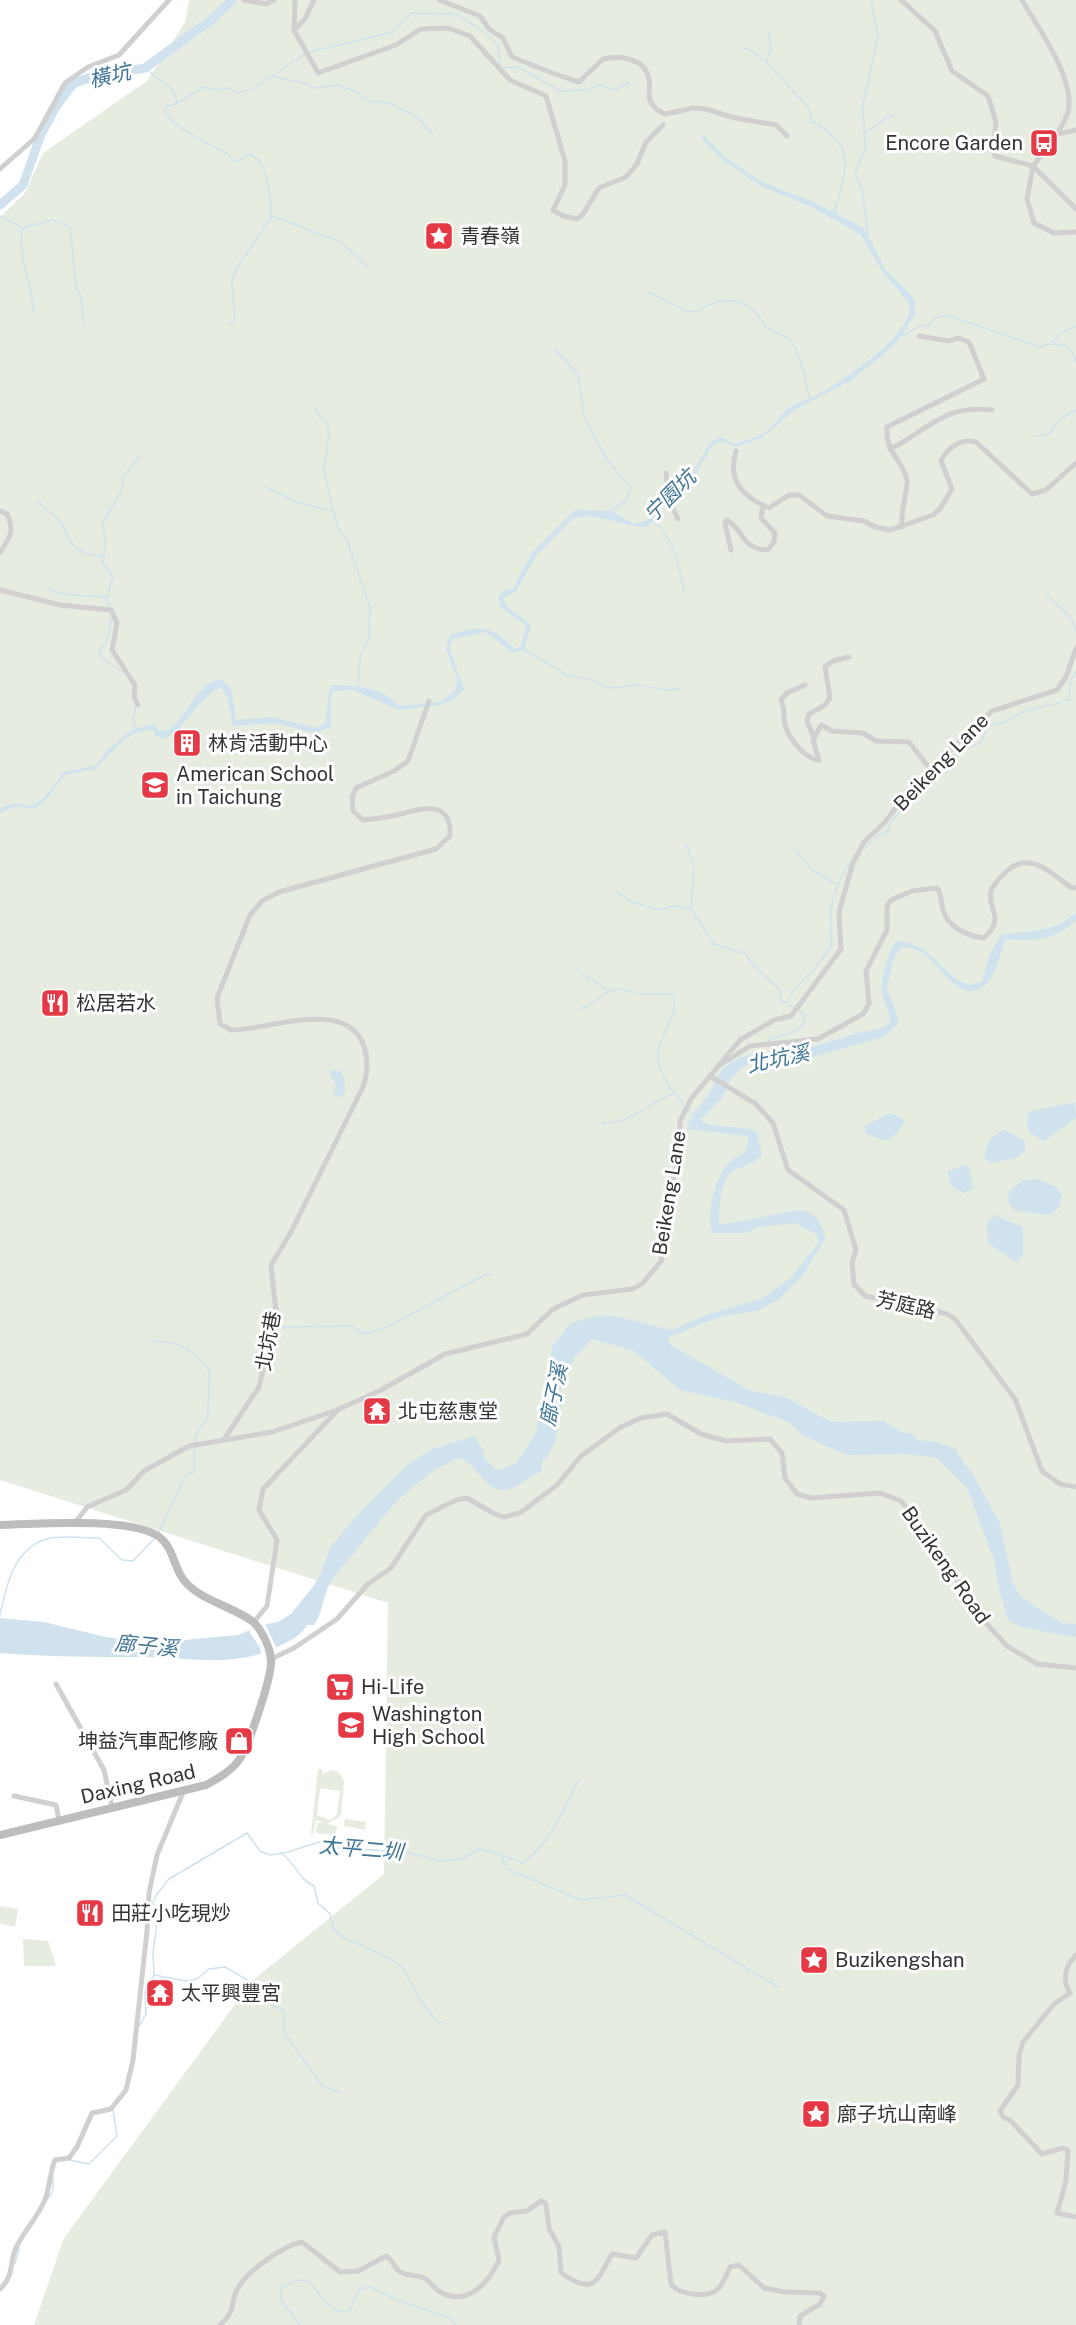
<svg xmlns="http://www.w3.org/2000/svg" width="1076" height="2325" font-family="'Public Sans','Noto Sans TC',sans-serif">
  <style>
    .green { fill: #e6ecdf; fill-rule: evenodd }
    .water { fill: #cfe2ee }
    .pier { fill: #fff }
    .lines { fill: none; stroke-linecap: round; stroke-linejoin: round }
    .stream { stroke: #cfe2ee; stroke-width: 1.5 }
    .river { stroke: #cfe2ee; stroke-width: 9 }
    .street { stroke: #d0d0d0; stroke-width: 5 }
    .secondary { stroke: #bdbdbd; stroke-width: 8 }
    .labels { text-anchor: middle; stroke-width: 6; stroke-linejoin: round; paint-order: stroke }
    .poi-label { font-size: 20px; fill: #333; stroke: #fff; text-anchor: start }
    .street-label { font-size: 20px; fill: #333; stroke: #fff }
    .water-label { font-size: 21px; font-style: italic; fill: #3f7597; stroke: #fff }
  </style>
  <rect width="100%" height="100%" fill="#fff"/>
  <!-- green -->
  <g class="green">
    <polygon points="189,0 1076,0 1076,2325 34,2325 64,2238 253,1980 384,1874 388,1603 0,1480 0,217 25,193 43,153 147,81 185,22"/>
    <path d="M 318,1769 L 322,1769 L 322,1774 L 332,1770 L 339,1772 L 344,1781 L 341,1816 L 327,1824 L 337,1826 L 336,1835 L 316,1833 L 317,1823 L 323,1823 L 316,1820 L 313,1834 L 311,1834 ZM 321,1781 L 320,1788 L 340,1791 L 337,1814 L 331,1820 L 317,1815 Z"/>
    <polygon points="345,1819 366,1822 365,1830 344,1826"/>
    <polygon points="0,1906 18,1909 15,1927 0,1924"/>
    <polygon points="23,1939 48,1941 56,1966 24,1966"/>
  </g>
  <!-- water -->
  <g class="water">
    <path d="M 704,136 L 726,158 L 762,182 L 813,202 L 864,228 L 885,269 L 914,299 L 915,306 L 915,315 L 897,342 L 879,358 L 850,381 L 794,410 L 762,438 L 734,447 L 722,441 L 713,445 L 688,487 L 666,503 L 647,527 C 620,528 598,509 571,520 L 536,556 L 516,591 L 503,598 C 505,613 524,614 531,627 L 524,649 L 514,653 L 485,632 L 453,639 L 449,648 L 464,689 L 452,701 L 440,705 L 398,710 L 354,690 L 333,691 L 331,696 L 331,727 L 314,733 L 275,723 L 233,726 L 227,697 L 221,687 C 197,699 188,727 164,739 L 155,735 L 153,729 L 137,732 L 124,740 L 95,769 L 65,775 L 44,802 L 33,809 L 16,806 L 0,813 L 0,809 C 10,801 21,804 32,806 L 43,799 L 64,772 L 95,766 L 108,750 L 128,733 L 136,728 L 155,725 L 159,731 L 171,729 C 187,714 198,682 221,679 L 231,689 L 236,720 L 271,717 L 315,728 L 326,723 L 328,695 L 332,685 C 358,686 381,687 400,706 L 440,702 L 456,690 L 457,679 L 446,649 L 450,635 C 481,625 493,625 515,650 L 521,646 L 526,625 L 501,608 L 498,597 L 505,590 L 513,589 L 532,553 L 575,510 L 611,511 L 634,524 L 645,521 L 663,500 L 685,484 L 711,442 L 721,437 L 733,444 C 742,441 752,439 760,435 C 773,429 781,412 794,405 C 801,401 808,400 815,396 C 838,385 918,332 909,303 L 882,271 L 861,235 L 812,207 L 761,186 L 723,160 L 701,138 Z"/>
    <path d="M 1076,913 L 1076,920 C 1056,940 1032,942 1005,939 C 1001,951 998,968 991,978 C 967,1014 941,966 923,953 C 917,949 908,947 901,947 L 893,961 L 887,989 L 898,1017 L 897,1025 L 883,1037 L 813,1057 L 763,1060 L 744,1066 L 731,1078 L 722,1098 L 700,1120 C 716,1131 739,1123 757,1132 L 762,1155 C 753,1165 744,1165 733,1171 C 719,1180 719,1210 719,1225 L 800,1210 C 818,1213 820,1222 826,1237 L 803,1275 L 779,1299 L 759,1310 L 716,1318 L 667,1338 L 671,1345 L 749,1390 L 787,1398 L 831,1422 L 883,1421 L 901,1432 L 912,1434 L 917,1440 L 937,1442 L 955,1449 L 973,1475 L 999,1521 L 1013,1583 L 1021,1597 L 1062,1623 L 1076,1624 L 1076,1637 L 1024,1628 L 1009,1621 L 1000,1594 L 994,1560 L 967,1488 L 937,1458 L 905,1454 L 847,1455 L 804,1436 L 788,1422 L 735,1402 L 680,1390 L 634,1351 L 592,1339 L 574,1358 L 569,1370 L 561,1377 C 562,1402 562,1444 542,1462 L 542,1471 C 529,1476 516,1491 501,1490 C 484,1489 469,1452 454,1460 C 413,1479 385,1513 358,1548 C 349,1560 338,1570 330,1583 C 323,1596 322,1615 314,1625 L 307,1625 C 300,1637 291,1640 279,1646 C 234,1669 191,1657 143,1657 C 95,1657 48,1657 0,1653 L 0,1618 L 44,1622 L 106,1637 L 151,1643 L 238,1635 L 262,1625 L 278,1622 L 291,1614 L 312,1588 L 320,1576 L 330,1548 L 354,1519 L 408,1464 L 432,1449 L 475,1436 L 484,1452 L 484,1458 L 497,1470 L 516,1464 L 536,1432 L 553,1345 L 571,1323 L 601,1315 L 619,1317 L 671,1330 L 712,1313 L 761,1299 L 791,1278 L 819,1242 L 816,1234 L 795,1223 L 759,1227 L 745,1233 L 712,1233 C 707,1213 714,1180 728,1164 C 739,1151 749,1159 748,1136 L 687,1129 C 690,1114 700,1106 709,1094 C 714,1087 716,1076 722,1070 C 740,1052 761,1053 783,1051 C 809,1049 834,1040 859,1033 C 871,1030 879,1030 890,1024 C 889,1007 884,1005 882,991 C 879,981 890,951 896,941 C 936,943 942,980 971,985 L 982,981 L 990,954 L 1001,935 C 1033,930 1050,934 1076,913 Z"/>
    <polygon points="331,1070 340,1071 344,1077 345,1093 339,1097 334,1094 336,1084 330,1075"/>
    <polygon points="1075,1102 1076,1118 1044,1141 1032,1134 1027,1126 1029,1112"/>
    <polygon points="889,1113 899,1116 905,1121 897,1133 886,1141 865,1133 865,1126"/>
    <path d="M 1004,1130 L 1025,1141 L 1025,1151 L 1016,1158 L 992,1163 L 984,1158 C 987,1143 990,1137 1004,1130 Z"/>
    <polygon points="967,1164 974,1188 964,1193 952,1187 947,1172"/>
    <polygon points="1038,1179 1056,1187 1062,1196 1058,1209 1050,1215 1015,1211 1008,1202 1009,1191 1024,1180"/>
    <polygon points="994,1215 1023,1227 1023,1255 1017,1263 988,1243 987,1224"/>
  </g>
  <!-- pier -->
  <polygon class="pier" points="265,1624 277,1649 262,1658 260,1648 249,1631"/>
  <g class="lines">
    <!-- stream -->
    <g class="stream">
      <path d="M 742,49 L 747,48 L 766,62 L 808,107 L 812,121 C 860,148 845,171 834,214"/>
      <polyline points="309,52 393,32 412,13 457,14 481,30 498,45 500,64"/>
      <polyline points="767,61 771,48 769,33"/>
      <path d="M 145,68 L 172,89 L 178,103 L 167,106 L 164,111 C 179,132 205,141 226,153 C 231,156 232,160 237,162 L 249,154 C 270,161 269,197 272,216 L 341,242 L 368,267"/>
      <polyline points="503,68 518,67 560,91 587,90 599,85 615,90 629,83"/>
      <path d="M 273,76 C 286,81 304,80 314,88 L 338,85 L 357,92 L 371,102 L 389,103 L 417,117 L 433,134"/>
      <polyline points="178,103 203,87 216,90 230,88 237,93 253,89 305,54"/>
      <path d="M 865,132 C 876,129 882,117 894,115"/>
      <path d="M 0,216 L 22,228 C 18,257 32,284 34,313"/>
      <polyline points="22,228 52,220 70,227 76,287 81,297 84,324"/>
      <polyline points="868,235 862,189 855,174 865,148 863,104 878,36 871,0"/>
      <path d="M 650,293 C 659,296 682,310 689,311 C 698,313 703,307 711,304 C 732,295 757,305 765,327 L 791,340 L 800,358 L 810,398"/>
      <polyline points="228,325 235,320 232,281 236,269 272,216"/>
      <path d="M 902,336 L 918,327 L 928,326 L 935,318 L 947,315 L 1039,347 C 1055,341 1072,343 1076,362"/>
      <polyline points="1052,342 1062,332 1076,326"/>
      <polyline points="554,349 578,374 584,415 594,437 608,461 631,488 625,502 615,507 611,512"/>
      <polyline points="315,407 319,416 327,424 329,434 324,470 333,511 339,530 347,540 370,608 369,638 360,657 358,687"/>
      <polyline points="1038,436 1049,434 1058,421 1076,410"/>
      <polyline points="266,487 299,503 332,511"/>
      <path d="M 38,501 C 45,510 56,515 62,524 C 66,529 66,536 70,541 C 79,553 90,556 104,556"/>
      <path d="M 652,520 C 675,537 678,567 685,594"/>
      <polyline points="48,588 61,594 106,597"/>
      <polyline points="1046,594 1071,618 1076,630"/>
      <polyline points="112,608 106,601 113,577 101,560 106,550 103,522 121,492 124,476 140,456"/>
      <polyline points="112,619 107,641 100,650 100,657 124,673"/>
      <polyline points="523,649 567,675 591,680 608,688 639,685 666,690 683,688"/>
      <polyline points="136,730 133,719 136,705"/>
      <polyline points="686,844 694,868 691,908"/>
      <polyline points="864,849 879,835 888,831 891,822 922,784 944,769 958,752 981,743 987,726 1005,722 1022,712 1069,700 1070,682 1076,671"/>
      <polyline points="796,851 812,870 836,884"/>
      <polyline points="616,892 634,903 660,910 674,906 691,909 714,944 746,954 753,965 780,990 781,1000 787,1003"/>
      <polyline points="573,967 609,991 621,989 636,993"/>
      <path d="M 641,994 L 673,994 C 679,1015 666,1026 659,1046 C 653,1066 671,1091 684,1105"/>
      <path d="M 794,1008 L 787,1003 L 794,990 L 814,969 L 832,945 C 827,911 833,886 853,858"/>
      <polyline points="579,1009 591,1004 609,991"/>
      <path d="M 768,1041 C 781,1033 806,1035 805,1015 L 800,1012"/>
      <polyline points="689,1110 693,1117"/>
      <path d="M 603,1123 C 628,1124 650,1103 672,1094"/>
      <polyline points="283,1327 351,1326 365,1334 389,1326 486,1274 492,1275"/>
      <path d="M 155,1341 C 182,1342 192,1350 209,1370 L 208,1418 L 198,1430 L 195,1442"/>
      <polyline points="159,1532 185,1476 194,1472 194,1446"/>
      <path d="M 0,1615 C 6,1586 14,1548 47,1539 C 62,1535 83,1538 99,1538 L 122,1560 L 133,1561 L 155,1538"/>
      <path d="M 281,1853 C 296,1863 298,1879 314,1886 L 318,1903 L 330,1914 L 333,1927 L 340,1936 L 389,1958 L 403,1968 L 419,1998 L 437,2022 L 444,2022"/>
      <path d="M 501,1855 L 523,1863 C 553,1840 562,1812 579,1780"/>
      <polyline points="154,1975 186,1981 197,1979 209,1969 225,1967 266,1991 271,2005 284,2011 284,2032 323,2087 340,2092"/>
      <polyline points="140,2025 146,2014 145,1991 154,1975 153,1953 157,1922 153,1902 157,1894 169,1879 247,1833 260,1851 270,1855 288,1852 319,1842 338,1848 406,1852 440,1861 461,1859 480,1849 501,1855 507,1869 581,1900 625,1895 778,1987"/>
      <polyline points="70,2160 89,2164 117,2136 113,2110"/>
      <polyline points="47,2200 53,2191 53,2177"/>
      <polyline points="15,2264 19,2248"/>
      <path d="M 300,2325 L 280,2299 L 282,2288 L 296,2280 L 309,2281 C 323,2295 327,2313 349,2312 L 359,2289 L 370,2287 L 395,2299 L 450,2318 L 456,2325"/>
    </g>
    <!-- river -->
    <polyline class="river" points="0,205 23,185 40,137 55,108 73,84 91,77 145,68 211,20 232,0"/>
    <!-- street -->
    <g class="street">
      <polyline points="244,0 266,4 274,0"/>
      <polyline points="295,0 294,30 318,73 396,45 421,29 448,28 470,36 510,80 546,96 565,161 565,185 553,210 563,216 577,219 583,214 599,188 626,177 637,164 646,142 663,125"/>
      <path d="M 439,0 L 480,16 L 489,29 L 503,38 L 512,57 C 535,66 555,75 579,82 L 603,59 C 620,55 645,58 649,79 C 651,87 647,96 651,102 C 654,109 659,111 665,114 L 694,108 L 706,109 L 735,118 L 776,125 L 787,136"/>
      <path d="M 901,0 L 935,31 L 952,71 L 988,96 L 996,122 L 993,150 L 995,156 L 1033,166 C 1046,149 1061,132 1068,112 C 1076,79 1038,28 1022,0"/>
      <polyline points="294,30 305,19 314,0"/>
      <polyline points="1057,134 1076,130"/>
      <polyline points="1033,166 1027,199 1034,223 1054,233 1076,232"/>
      <polyline points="1033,166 1076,209"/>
      <polyline points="0,169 35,138 65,83 88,67 119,55 169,0"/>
      <path d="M 890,449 C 929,430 943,404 992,410"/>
      <path d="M 736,451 C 727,481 743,497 769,508 L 789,495 L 799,495 L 827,516 L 864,521 L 875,527 L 890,530 L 933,515 L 940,509 L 952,489 L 941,461 C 947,448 961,438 976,442 L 1032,494 L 1046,490 L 1076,463"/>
      <polyline points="666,473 669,501 678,519"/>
      <path d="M 0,511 L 7,514 C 15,531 10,538 0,552"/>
      <path d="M 902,527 C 900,511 908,490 907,480 C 904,461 884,452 887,427 L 984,379 L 969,342 L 958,338 L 949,341 L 919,336"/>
      <path d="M 731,550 L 725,523 L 727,520 C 745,530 739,548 768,550 L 774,542 L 775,533 L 761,518 L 763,505"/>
      <polyline points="0,590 60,605 111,610 117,623 112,650 135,685 134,697 138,705"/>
      <path d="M 805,685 L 787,693 L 781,700 C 785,708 783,716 785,724 C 787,737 806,760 819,760 L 813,740 L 821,725 L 832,731 L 863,733 L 876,741 L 909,742 L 930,769"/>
      <polyline points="814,738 807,721 809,714 825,705 830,698 825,667 833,661 849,657"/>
      <path d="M 720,1065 L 750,1046 L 818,1039 L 863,1014 L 869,1004 L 866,971 L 887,930 L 887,906 L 891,900 L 912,891 L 937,888 C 942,895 941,902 943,910 C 948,928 968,936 984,938 C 1007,917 986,909 991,891 C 994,883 1000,878 1006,872 C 1028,850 1051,872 1070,887 L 1076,888"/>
      <polyline points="710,1076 756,1104 773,1123 788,1170 844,1210 856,1250 852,1263 854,1284 865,1296 947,1314 955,1319 1015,1399 1042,1471 1060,1484 1076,1487"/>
      <path d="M 225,1438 L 259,1387 L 276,1312 L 271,1265 L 291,1232 L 362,1089 C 368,1074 369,1059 363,1044 C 345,998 268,1030 231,1030 L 220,1024 L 217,998 L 250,915 L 262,901 L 279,892 L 436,849 L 450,836 C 452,795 416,811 392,816 C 383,818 373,819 363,820 L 353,811 L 352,798 L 356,788 L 394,771 L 408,761 L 429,701"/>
      <polyline points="75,1523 87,1507 126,1490 144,1471 189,1446 272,1432 337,1410 381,1390 445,1354 527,1334 553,1309 583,1295 632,1289 642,1284 661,1261 664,1251 668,1199 679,1158 680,1121 691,1099 740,1040 774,1020 791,1016 841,949 839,912 853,863 864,842 885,822 915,783 992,711 1057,690 1066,677 1076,648"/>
      <polyline points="254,1622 267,1606 277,1540 259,1510 263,1489 336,1412"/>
      <polyline points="271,1659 294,1648 337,1619 368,1584 391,1568 426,1515 456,1500 467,1498 495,1514 504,1517 520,1513 557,1485 581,1456 621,1427 641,1418 667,1414 701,1434 726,1441 770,1439 782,1453 785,1478 797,1494 811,1498 880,1493 901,1501 945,1557 974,1610 1007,1646 1037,1664 1076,1668"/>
      <polyline points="56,1684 104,1770 112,1806"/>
      <polyline points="14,1796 56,1805 59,1820"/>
      <path d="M 1076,1955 C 1065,1966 1062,1980 1070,1993 L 1054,2004 L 1023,2042 L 1019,2055 L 1018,2085 L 1000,2111 L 1003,2117 L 1010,2120 L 1042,2154 L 1063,2148 L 1068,2150 L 1066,2181 L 1057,2213 L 1076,2217"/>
      <path d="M 0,2289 C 14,2275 9,2267 15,2250 C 23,2231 39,2217 46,2197 C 50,2185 50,2172 55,2160 L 69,2158 L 77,2147 L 92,2113 L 111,2109 L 126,2090 L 133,2060 L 147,1931 L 149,1893 L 157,1855 L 184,1790"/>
      <path d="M 220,2325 C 238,2309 229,2303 238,2288 C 247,2271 283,2246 302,2242 L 340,2272 L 358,2271 L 386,2256 C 393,2260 393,2265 398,2270 C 405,2277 416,2274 424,2278 C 431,2282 434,2289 442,2293 C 469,2306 489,2282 499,2260 L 494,2237 L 504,2217 L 510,2213 L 527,2211 L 541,2201 L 546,2204 L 549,2228 L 559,2247 L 561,2272 C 565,2277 571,2279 577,2282 C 597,2292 603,2269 612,2254 L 636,2258 L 652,2235 L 665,2232 L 671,2284 C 679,2295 709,2299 719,2288 C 724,2282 727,2273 730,2267 L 739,2265 L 764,2288 L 785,2292 L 820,2293 L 824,2296 L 820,2304 L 800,2316 L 799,2325"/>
    </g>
    <!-- secondary -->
    <path class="secondary" d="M 0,1525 C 37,1524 128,1517 158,1536 C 173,1546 173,1565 183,1579 C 198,1600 232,1606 252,1621 C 262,1629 271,1649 271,1662 C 271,1680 250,1740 241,1757 C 233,1770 219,1778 206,1785 L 0,1835"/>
  </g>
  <!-- icons -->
  <defs>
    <g id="bus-square" transform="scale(1.5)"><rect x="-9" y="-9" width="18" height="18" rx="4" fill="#e63946" stroke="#fff"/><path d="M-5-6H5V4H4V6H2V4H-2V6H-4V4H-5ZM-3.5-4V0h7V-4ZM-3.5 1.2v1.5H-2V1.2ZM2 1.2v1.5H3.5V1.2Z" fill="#fff"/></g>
    <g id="sight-square" transform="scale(1.5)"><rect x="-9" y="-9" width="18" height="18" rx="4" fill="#e63946" stroke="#fff"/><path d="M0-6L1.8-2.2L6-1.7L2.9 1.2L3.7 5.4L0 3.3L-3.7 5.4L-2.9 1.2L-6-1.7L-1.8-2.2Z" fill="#fff"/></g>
    <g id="building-square" transform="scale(1.5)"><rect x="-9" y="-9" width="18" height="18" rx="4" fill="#e63946" stroke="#fff"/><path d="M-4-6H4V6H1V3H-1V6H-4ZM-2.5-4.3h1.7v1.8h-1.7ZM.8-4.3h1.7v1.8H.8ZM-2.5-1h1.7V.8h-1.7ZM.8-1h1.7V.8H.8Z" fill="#fff"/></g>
    <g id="school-square" transform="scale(1.5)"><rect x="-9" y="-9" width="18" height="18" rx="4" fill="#e63946" stroke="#fff"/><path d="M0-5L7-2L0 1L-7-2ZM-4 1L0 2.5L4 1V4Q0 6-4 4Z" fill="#fff"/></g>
    <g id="restaurant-square" transform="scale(1.5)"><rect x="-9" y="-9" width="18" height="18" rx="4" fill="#e63946" stroke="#fff"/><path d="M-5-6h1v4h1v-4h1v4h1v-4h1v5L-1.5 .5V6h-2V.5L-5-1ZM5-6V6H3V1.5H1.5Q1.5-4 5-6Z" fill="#fff"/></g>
    <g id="temple-square" transform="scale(1.5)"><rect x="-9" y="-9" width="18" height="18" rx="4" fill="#e63946" stroke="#fff"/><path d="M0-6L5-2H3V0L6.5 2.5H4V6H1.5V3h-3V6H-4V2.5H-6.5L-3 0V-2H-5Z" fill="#fff"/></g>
    <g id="supermarket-square" transform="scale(1.5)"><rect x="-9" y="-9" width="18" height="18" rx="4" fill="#e63946" stroke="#fff"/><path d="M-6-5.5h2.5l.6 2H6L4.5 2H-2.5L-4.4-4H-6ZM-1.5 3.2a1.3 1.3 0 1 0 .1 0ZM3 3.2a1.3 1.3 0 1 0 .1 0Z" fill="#fff"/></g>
    <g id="shop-square" transform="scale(1.5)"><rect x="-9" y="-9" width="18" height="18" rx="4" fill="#e63946" stroke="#fff"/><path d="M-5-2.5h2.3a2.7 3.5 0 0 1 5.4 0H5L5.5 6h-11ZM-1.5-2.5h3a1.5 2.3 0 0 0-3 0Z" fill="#fff"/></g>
  </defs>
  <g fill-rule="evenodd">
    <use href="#bus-square" x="1044" y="143"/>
    <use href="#sight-square" x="439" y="236"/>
    <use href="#building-square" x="187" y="743"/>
    <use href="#school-square" x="155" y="785"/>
    <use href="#restaurant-square" x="55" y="1003"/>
    <use href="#temple-square" x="377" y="1411"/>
    <use href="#supermarket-square" x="340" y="1687"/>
    <use href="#school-square" x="351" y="1725"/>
    <use href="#shop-square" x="239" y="1741"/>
    <use href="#restaurant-square" x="90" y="1913"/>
    <use href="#sight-square" x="814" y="1960"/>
    <use href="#temple-square" x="160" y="1993"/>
    <use href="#sight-square" x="816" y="2114"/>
  </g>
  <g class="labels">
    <!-- poi labels -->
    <g class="poi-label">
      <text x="1023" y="150" text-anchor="end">Encore Garden</text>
      <text x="460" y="243">青春嶺</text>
      <text x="208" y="750">林肯活動中心</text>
      <text x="176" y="781">American School<tspan x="176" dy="23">in Taichung</tspan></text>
      <text x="76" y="1010">松居若水</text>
      <text x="398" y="1418">北屯慈惠堂</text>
      <text x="361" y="1694">Hi-Life</text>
      <text x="372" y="1721">Washington<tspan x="372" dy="23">High School</tspan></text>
      <text x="218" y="1748" text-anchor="end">坤益汽車配修廠</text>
      <text x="111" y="1920">田莊小吃現炒</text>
      <text x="835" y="1967">Buzikengshan</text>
      <text x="181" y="2000">太平興豐宮</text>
      <text x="837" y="2121">廍子坑山南峰</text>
    </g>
    <!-- street labels -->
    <g class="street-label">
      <text transform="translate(941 762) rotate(-46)" y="7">Beikeng Lane</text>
      <text transform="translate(669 1193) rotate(-81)" y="7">Beikeng Lane</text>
      <text transform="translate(906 1305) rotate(13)" y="7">芳庭路</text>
      <text transform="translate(268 1341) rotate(-80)" y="7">北坑巷</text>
      <text transform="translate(946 1565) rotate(55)" y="7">Buzikeng Road</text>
      <text transform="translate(138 1784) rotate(-13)" y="7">Daxing Road</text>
    </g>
    <!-- water labels -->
    <g class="water-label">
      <text transform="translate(110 76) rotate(-13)" y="7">橫坑</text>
      <text transform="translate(670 496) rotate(-45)" y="7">宁園坑</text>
      <text transform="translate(778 1059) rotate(-12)" y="7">北坑溪</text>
      <text transform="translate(554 1395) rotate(-78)" y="7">廍子溪</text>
      <text transform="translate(146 1646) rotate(6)" y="7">廍子溪</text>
      <text transform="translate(361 1849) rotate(5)" y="7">太平二圳</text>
    </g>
  </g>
</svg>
